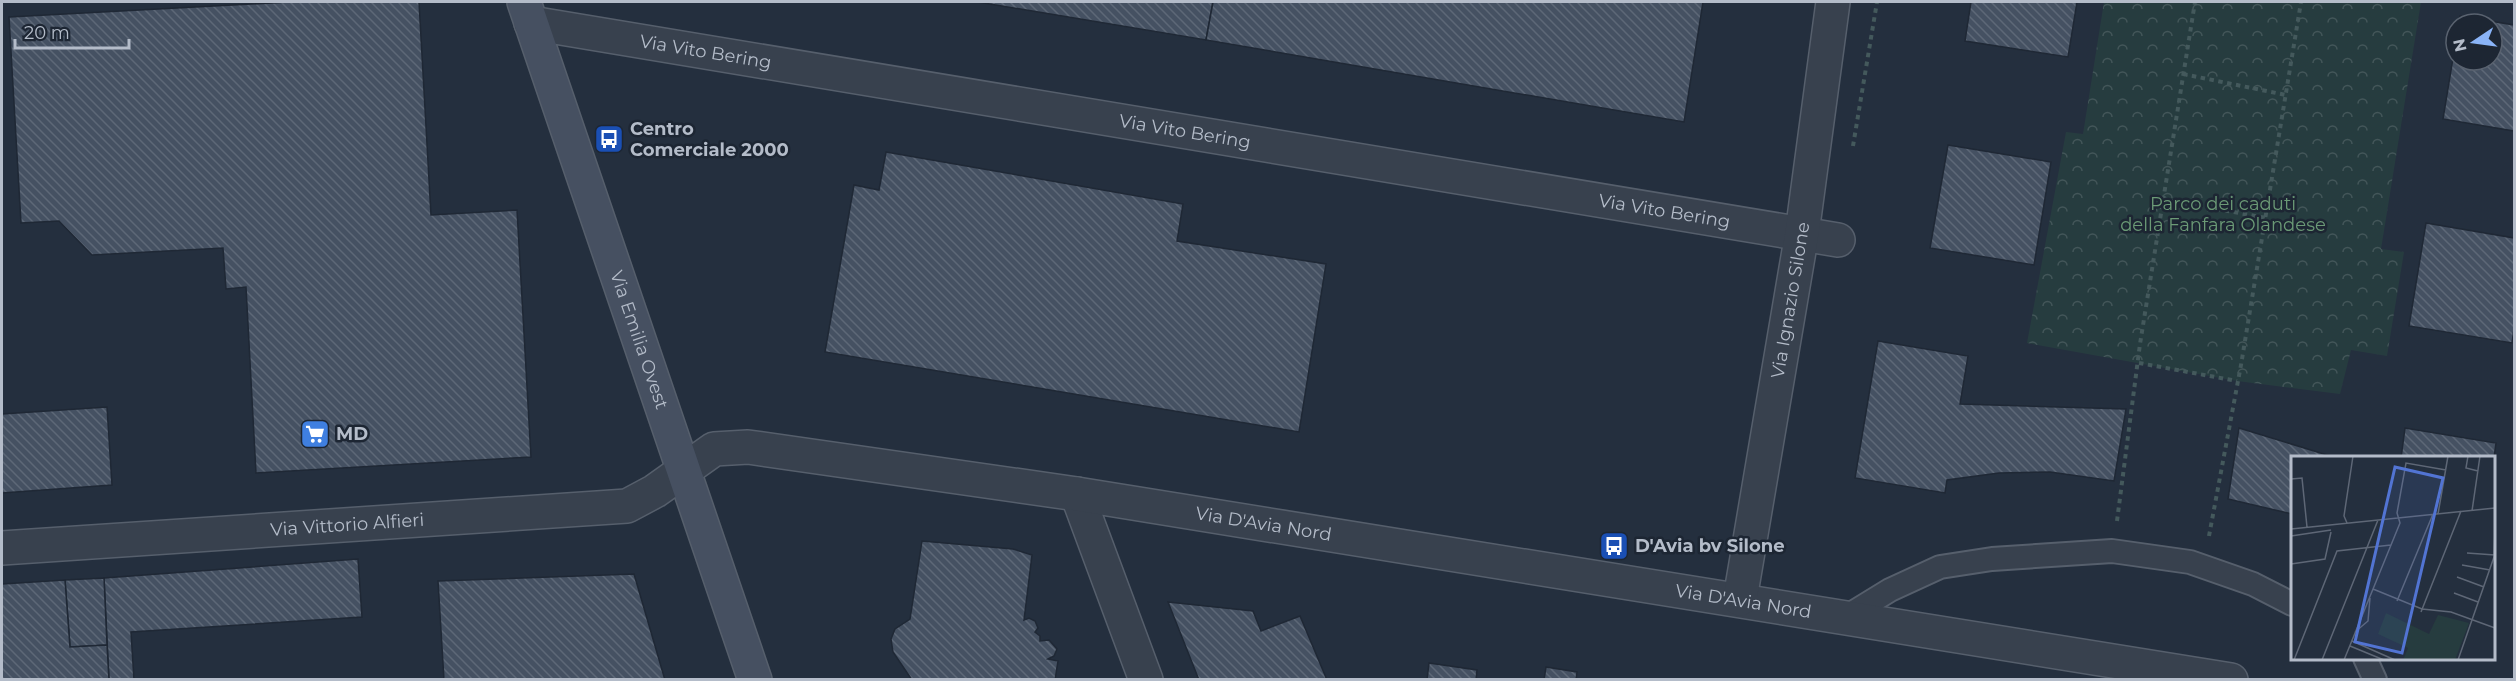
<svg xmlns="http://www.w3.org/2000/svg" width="2516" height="681" font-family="Montserrat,sans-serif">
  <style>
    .park { fill: url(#park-crowns) }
    .building { fill: url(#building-back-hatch); stroke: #1f2835; stroke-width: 1.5 }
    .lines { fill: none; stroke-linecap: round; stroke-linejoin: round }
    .service-casing { stroke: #565f6c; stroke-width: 26 }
    .minor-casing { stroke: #565f6c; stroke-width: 36 }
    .secondary-casing { stroke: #565f6c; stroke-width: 36 }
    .path { stroke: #44595c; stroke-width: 4; stroke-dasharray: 4.5 4.5; stroke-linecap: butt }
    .service { stroke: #38414e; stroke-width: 22 }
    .minor { stroke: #38414e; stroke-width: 33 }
    .secondary { stroke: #465061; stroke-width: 33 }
    .labels { text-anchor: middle; stroke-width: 5; stroke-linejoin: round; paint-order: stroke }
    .street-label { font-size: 18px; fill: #b4bcc9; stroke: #1d2633 }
    .poi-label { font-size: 18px; font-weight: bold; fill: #b4bcc9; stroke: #1d2633; text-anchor: start }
    .park-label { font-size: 18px; fill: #6b9a76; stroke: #1d2633 }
    .inset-road { fill: none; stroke: #5e6776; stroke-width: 1.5 }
    .view { fill: #5274d3; fill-opacity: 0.15; stroke: #5274d3; stroke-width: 3 }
    .inset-edge { fill: none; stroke: #b4bcc9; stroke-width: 3 }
  </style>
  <defs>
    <pattern id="park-crowns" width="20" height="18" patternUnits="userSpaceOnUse" patternTransform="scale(1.5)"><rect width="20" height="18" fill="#263c3f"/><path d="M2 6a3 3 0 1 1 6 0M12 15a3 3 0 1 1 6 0" fill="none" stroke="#435659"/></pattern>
    <pattern id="building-back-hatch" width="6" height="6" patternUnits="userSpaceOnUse" patternTransform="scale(1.5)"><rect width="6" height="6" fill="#455162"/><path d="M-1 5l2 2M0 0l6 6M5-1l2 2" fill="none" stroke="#5d6877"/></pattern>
  </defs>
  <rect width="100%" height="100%" fill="#242f3e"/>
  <!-- park -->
  <polygon class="park" points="2104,2 2421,2 2381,249 2404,252 2387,356 2351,350 2340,394 2237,381 2027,343 2066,132 2083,134"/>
  <!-- building -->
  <g class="building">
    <polygon points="289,2 419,2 431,215 517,210 531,457 256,473 246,287 226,289 223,248 92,255 59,221 21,223 9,17"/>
    <polygon points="978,2 1213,2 1206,40"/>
    <polygon points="1213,2 1703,2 1684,122 1206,40"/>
    <polygon points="1971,2 2077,2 2068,57 1965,41"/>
    <polygon points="2460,16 2514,25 2514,131 2443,119 2456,40 2456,60 2492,60 2492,24 2459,24"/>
    <polygon points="1948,145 2051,162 2034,265 1930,248"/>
    <polygon points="886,152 1183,204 1177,241 1326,264 1299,432 825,352 854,185 879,190"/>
    <polygon points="2426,223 2514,238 2514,329 2512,343 2409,326"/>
    <polygon points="1878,341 1968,356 1960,404 2126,409 2114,481 2050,472 1999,473 1947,480 1945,493 1855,478"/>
    <polygon points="107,407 112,485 2,493 2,414"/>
    <polygon points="2239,428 2337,458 2292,458 2292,514 2228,499"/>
    <polygon points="2405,428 2496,443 2494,458 2401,458"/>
    <polygon points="922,541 1013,549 1032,555 1024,620 1029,618 1035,621 1038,628 1035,632 1040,636 1040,641 1049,640 1057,649 1054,656 1048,659 1058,661 1055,680 912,680 893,652 891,639 895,629 910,619"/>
    <polygon points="358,559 362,617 131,632 134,680 109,680 104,578"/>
    <polygon points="634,574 665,680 444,680 438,581"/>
    <polygon points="104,578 107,645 70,647 65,580"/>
    <polygon points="65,580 70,647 107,645 109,680 2,680 2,584"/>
    <polygon points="1168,602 1253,611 1261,631 1300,616 1327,680 1199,680"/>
    <polygon points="1429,663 1477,670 1476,680 1427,680"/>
    <polygon points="1546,667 1577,672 1576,680 1544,680"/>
  </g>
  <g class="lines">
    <!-- service casing -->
    <g class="service-casing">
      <g id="service">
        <polyline points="1846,617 1890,590 1940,567 1992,559 2112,551 2190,562 2253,584 2292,604"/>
        <polyline points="2365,658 2375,680"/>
      </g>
    </g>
    <!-- minor casing -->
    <g class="minor-casing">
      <g id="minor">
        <path id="s1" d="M 531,23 L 1838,240"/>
        <polyline points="1077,494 1146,680"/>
        <path id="s2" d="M 2,548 L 627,506 L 655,491 L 714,449 L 748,447 L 1077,494 L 2231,680"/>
        <path id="s3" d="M 1740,599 L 1802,233 L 1833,2"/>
      </g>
    </g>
    <!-- secondary casing -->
    <g class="secondary-casing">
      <g id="secondary">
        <path id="s4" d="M 524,2 L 755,680"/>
      </g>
    </g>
    <!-- path -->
    <g class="path">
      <polyline points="2183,74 2286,95"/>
      <polyline points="1853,146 1877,2"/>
      <polyline points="2163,199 2266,218"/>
      <polyline points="2139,363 2237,381"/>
      <polyline points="2117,521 2140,344 2195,2"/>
      <polyline points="2209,536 2241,365 2301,2"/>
    </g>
    <!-- service -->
    <use href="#service" class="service"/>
    <!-- minor -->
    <use href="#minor" class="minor"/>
    <!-- secondary -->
    <use href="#secondary" class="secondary"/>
  </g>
  <!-- icons -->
  <defs>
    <g id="bus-square" transform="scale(1.5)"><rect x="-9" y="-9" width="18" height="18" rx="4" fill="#1a4fb4" stroke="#1d2633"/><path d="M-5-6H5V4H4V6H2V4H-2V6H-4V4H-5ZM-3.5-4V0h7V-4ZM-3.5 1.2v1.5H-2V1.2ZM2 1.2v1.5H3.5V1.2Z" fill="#fff"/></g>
    <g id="supermarket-square" transform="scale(1.5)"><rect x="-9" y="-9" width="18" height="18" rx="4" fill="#3f7fe0" stroke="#1d2633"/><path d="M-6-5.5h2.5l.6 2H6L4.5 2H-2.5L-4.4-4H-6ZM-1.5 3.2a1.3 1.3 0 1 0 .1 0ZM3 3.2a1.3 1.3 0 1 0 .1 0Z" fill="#fff"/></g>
  </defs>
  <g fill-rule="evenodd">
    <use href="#bus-square" x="609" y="139"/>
    <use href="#supermarket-square" x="315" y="434"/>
    <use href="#bus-square" x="1614" y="546"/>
  </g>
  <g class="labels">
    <!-- street labels -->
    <g class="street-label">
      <text dy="6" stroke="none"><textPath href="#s1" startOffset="177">Via Vito Bering</textPath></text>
      <text dy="6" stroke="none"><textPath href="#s1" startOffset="663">Via Vito Bering</textPath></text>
      <text dy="6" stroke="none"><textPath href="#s1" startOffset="1149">Via Vito Bering</textPath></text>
      <text dy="6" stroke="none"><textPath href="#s3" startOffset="303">Via Ignazio Silone</textPath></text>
      <text dy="6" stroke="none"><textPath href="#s4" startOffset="357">Via Emilia Ovest</textPath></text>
      <text dy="6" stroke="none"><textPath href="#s2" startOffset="1286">Via D'Avia Nord</textPath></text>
      <text dy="6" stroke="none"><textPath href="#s2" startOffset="346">Via Vittorio Alfieri</textPath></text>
      <text dy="6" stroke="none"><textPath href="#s2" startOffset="1772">Via D'Avia Nord</textPath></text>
    </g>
    <!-- poi labels -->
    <g class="poi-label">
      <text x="630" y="135">Centro<tspan x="630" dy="21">Comerciale 2000</tspan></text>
      <text x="336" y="440">MD</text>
      <text x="1635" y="552">D'Avia bv Silone</text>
    </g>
    <!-- park labels -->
    <g class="park-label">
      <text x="2223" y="210">Parco dei caduti<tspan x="2223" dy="21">della Fanfara Olandese</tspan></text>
    </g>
  </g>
  <!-- overview -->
  <g transform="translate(2291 456)">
    <rect width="204" height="204" fill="#242f3e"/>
    <path d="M 95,157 L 138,178 L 147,159 L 178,167 L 164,204 L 112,204 L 117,192 L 87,178 Z" fill="#263c3f"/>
    <path class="inset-road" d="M 177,0 L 175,12 L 187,15M 0,23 L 11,22 L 16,71M 181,55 L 189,0M 147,58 L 157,0M 56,67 L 53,60 L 62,0M 0,73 L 204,52M 0,80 L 40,74M 176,97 L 204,99M 0,108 L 34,103 L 40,76M 171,109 L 199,114M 166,121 L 193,131M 82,133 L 131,153 L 160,156 L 204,172M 163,137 L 187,146M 106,145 L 142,58M 130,156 L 170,55M 64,176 L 77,165 L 79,142M 61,185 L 104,204M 59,190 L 93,204M 3,204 L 46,95 L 100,89M 31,204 L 87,64M 53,204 L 109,67 L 106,57 L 115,7 L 155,14M 167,204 L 203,101 L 204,74"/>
    <path class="view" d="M 104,11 L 152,22 L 111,197 L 64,186 Z"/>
    <rect width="204" height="204" class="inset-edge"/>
  </g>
  <!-- border -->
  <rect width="2516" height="681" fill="none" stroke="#b4bcc9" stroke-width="6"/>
  <!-- north arrow -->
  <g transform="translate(2474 42) rotate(257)"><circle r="28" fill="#1d2633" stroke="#59626f" stroke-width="1.5"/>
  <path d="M0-4.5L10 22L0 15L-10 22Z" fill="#8ab4f8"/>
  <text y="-9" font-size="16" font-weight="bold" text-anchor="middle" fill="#b4bcc9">N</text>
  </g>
  <!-- scale -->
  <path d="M15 39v9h114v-9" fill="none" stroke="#b4bcc9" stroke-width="3"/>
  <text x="24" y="39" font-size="18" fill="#b4bcc9" stroke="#1d2633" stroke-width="4.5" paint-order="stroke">20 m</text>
</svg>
